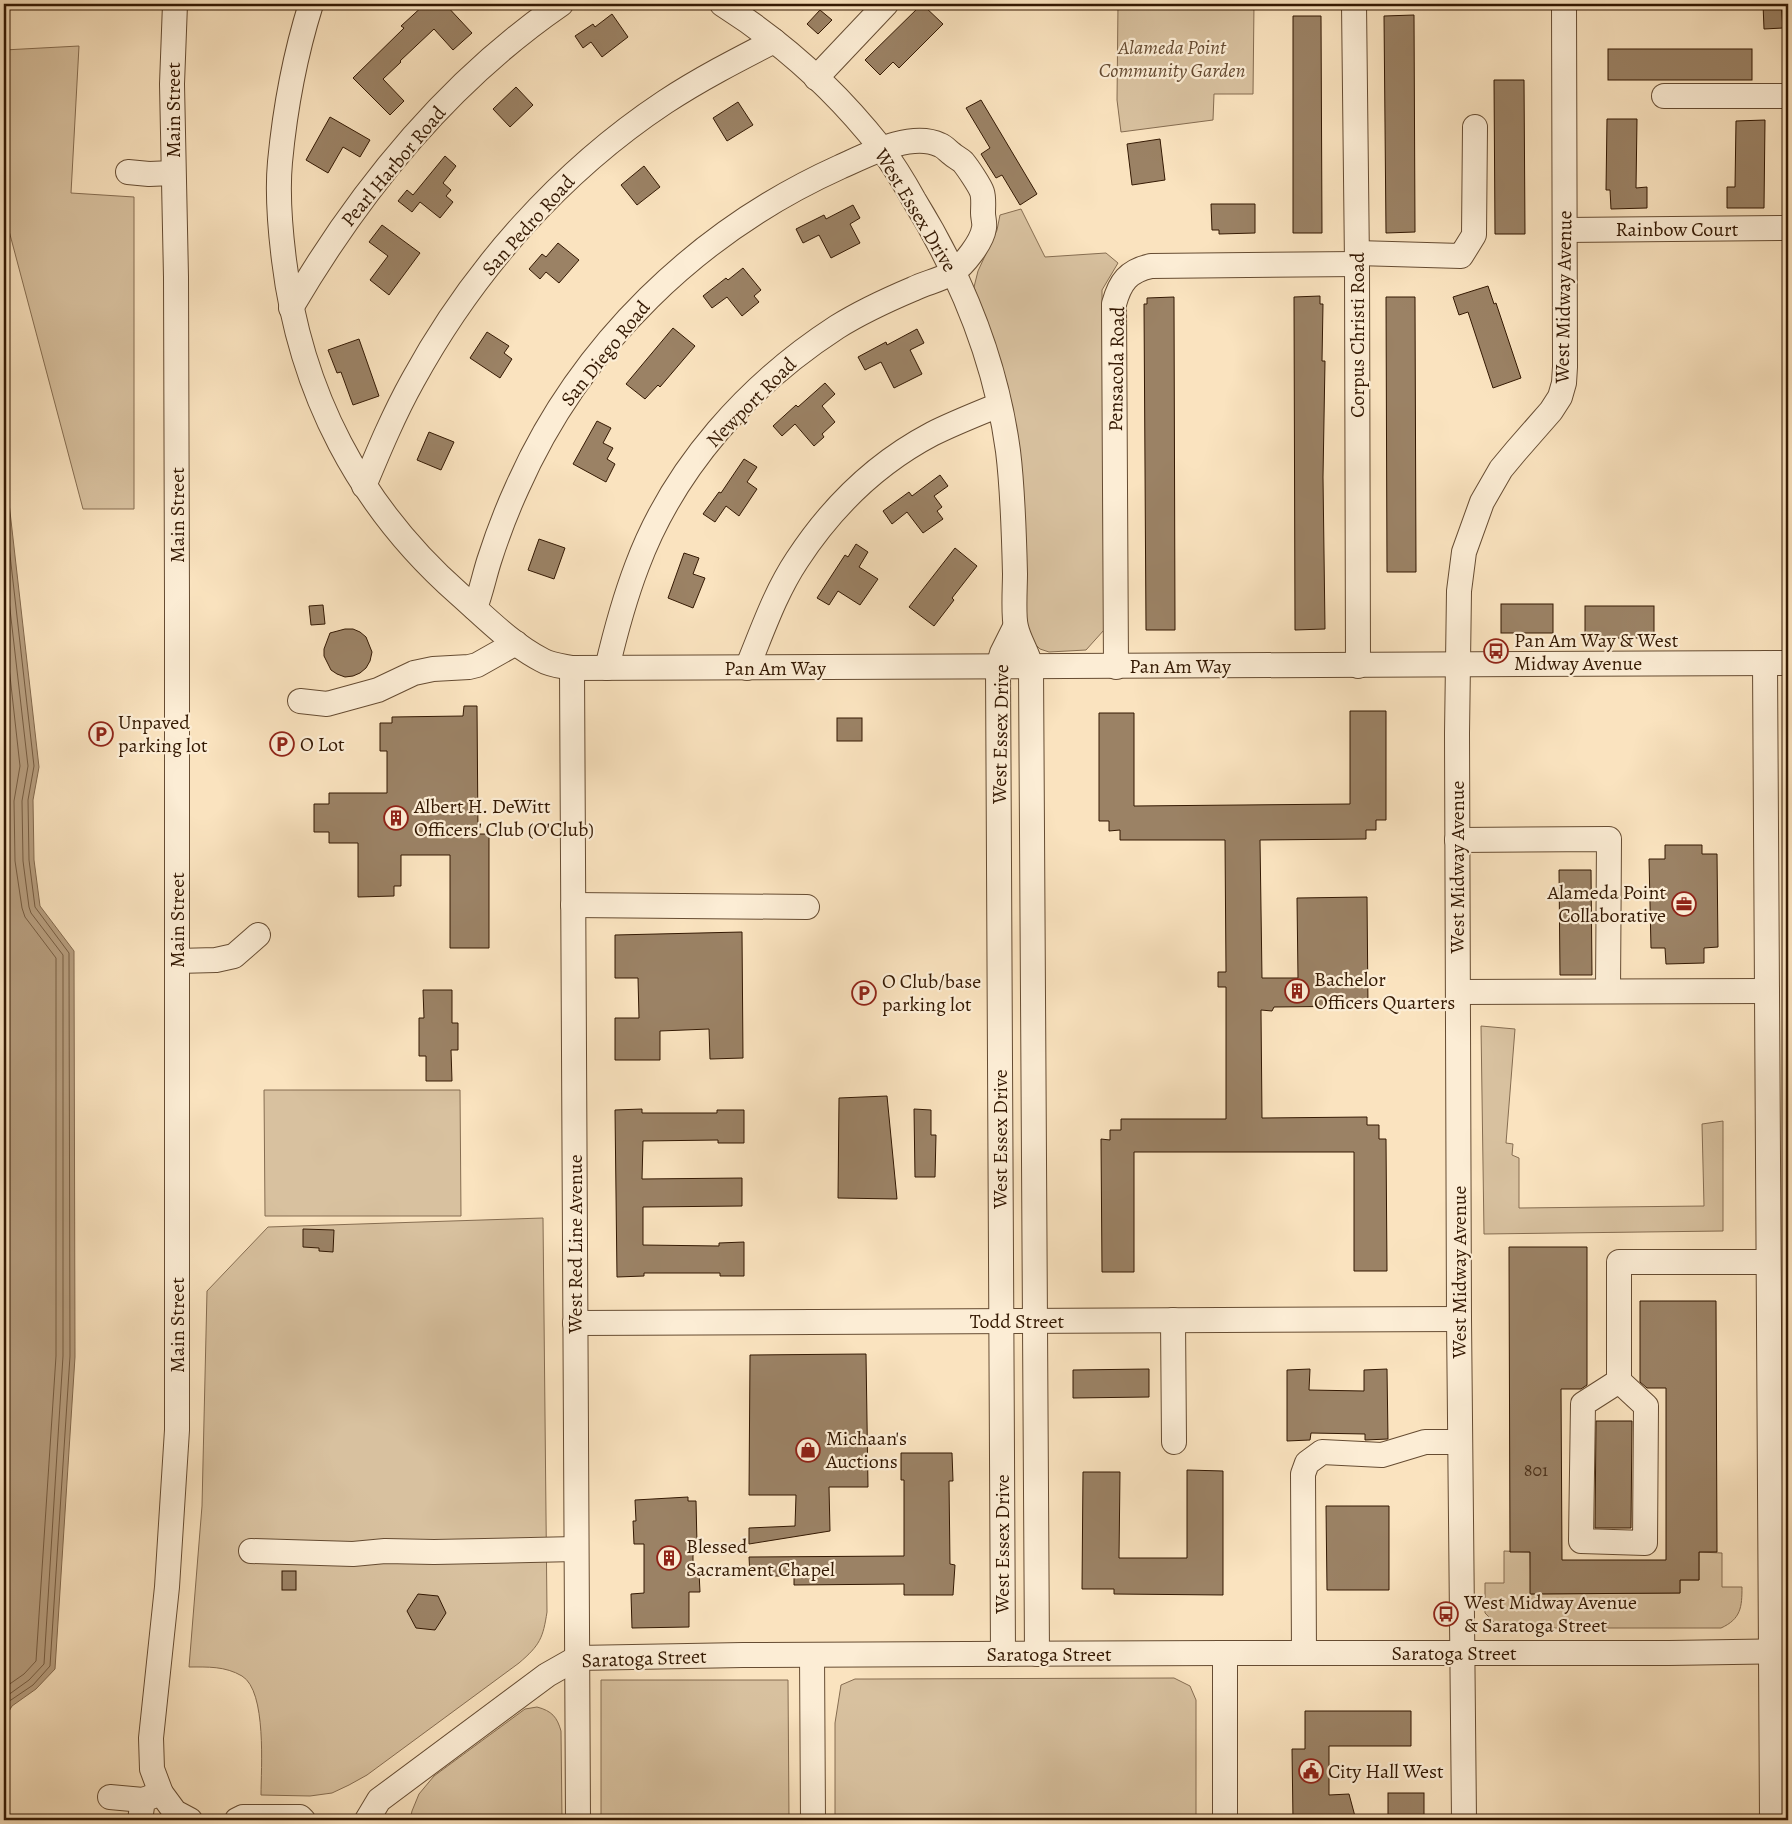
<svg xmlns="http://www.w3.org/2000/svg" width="1792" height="1824" font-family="Alegreya,serif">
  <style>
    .green { fill: #d8c19f; stroke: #866d51 }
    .water { fill: #b79e7f; stroke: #83694d }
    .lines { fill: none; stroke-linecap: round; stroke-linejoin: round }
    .shore { stroke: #765c41; stroke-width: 1 }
    .building { fill: #9b8265; stroke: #341903 }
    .minor-casing { stroke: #664c32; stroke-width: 26 }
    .minor { stroke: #fcedd5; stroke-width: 24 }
    .labels { text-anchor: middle; stroke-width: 4.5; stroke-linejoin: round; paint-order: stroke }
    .number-label { font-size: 18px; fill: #4e331c }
    .park-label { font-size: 20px; font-style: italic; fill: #654b32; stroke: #fcedd5 }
    .street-label { font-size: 20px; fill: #341903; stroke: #fcedd5 }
    .poi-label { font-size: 20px; fill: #341903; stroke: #fcedd5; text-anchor: start }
  </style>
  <rect width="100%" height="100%" fill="#fae3bf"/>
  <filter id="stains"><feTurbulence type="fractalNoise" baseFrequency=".004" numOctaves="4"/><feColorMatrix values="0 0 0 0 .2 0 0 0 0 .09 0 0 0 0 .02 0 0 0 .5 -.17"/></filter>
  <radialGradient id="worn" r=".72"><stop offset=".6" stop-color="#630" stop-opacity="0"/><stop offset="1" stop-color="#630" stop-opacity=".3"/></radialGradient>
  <!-- green -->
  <g class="green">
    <polygon points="1118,4 1254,4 1253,94 1214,94 1213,120 1121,132 1117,100"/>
    <polygon points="79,46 71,193 134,197 134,509 83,509 4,212 4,50"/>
    <polygon points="1021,209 1045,257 1106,253 1118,263 1102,290 1104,630 1086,650 1049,652 1040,649 1027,636 1002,373 974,287 978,271 997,230 1000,215"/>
    <polygon points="1481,1026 1515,1029 1506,1143 1513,1144 1512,1155 1519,1158 1519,1208 1704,1206 1702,1124 1723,1121 1723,1231 1484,1234"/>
    <polygon points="264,1090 460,1090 461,1216 265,1216"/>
    <path d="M 543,1218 L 547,1612 C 543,1638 540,1645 519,1663 L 367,1775 L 349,1785 L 332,1793 L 310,1796 L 261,1795 C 261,1769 267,1691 242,1676 C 225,1666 208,1667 189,1667 L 202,1506 L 207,1291 L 268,1227 Z"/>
    <path d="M 1504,1551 L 1530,1552 L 1531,1594 L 1680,1593 L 1680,1580 L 1699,1580 L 1699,1552 L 1722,1553 L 1722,1587 L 1742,1587 C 1742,1607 1741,1619 1721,1628 L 1500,1628 L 1485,1613 L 1485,1583 L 1504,1583 Z"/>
    <polygon points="1174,1678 1190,1686 1196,1700 1196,1815 1193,1816 1195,1820 835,1820 835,1723 841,1685 855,1679 870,1679"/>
    <polygon points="601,1680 788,1680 789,1820 601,1820"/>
    <path d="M 537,1707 C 552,1711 557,1717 561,1731 L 562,1820 L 410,1820 L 412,1811 L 419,1794 L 434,1776 L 525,1709 Z"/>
  </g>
  <!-- water -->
  <polygon class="water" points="4,459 39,767 33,800 34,860 40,906 74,951 75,1357 55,1669 36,1689 12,1706 4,1720"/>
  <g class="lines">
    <!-- shore -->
    <g class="shore">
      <polyline points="4,502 34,766 28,800 29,860 35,907 69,953 70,1356 50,1666 33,1685 8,1702 4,1710"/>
      <polyline points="4,557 28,766 22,801 23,861 29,907 31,913 63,955 63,1356 44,1664 29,1680 4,1698"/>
      <polyline points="4,622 20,766 14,801 15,861 22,908 25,917 56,958 56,1356 36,1661 24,1674 4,1688"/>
    </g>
  </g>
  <!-- building -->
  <g class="building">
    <polygon points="425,4 445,4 472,33 453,50 434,29 400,61 401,62 383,79 404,101 390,115 353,78 404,28 401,26"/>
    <polygon points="922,4 943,24 899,68 893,62 880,75 865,60"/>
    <polygon points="1763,4 1781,4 1783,28 1764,29"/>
    <polygon points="820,10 832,20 818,34 807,24"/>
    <polygon points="612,14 628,37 602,57 591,42 583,48 575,36 593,24 595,27"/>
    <polygon points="1414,15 1415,232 1386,233 1384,16"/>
    <polygon points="1293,16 1321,16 1322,233 1293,233"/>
    <rect x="1608" y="49" width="144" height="31"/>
    <polygon points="1494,80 1524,80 1525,234 1495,234"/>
    <polygon points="516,87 533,105 510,127 493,109"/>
    <polygon points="981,100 1037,194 1020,205 1002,175 996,178 981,154 990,148 966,108"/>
    <polygon points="738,102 753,125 727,141 713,118"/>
    <polygon points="330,117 370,140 360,157 343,147 328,173 306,160"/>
    <polygon points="1607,119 1637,119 1636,188 1647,187 1647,208 1611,209 1610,190 1606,190"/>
    <polygon points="1765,120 1764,208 1727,208 1727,187 1735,187 1736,121"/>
    <polygon points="1160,139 1165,180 1132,185 1127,144"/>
    <polygon points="445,156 456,166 443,183 451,190 446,196 453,202 440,218 420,202 412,212 398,201 407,190 413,195"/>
    <polygon points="644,166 660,187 637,205 621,185"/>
    <polygon points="1211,204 1255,204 1255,233 1219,234 1219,230 1212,230"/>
    <polygon points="853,205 860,218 850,224 860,243 831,258 819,235 803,243 796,229 824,215 826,219"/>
    <polygon points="382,225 420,253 389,295 370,280 388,256 369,242"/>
    <polygon points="558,243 579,260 559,283 546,272 540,279 529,269 542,254 546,257"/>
    <polygon points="743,268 761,290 754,296 759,302 742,316 727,297 712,308 703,296 726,278 728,280"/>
    <polygon points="1488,286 1494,304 1496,303 1521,378 1493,388 1468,312 1459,315 1453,297"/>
    <polygon points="1320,296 1320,304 1323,304 1322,361 1325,361 1323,477 1325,629 1295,630 1294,297"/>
    <polygon points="1174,297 1175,630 1146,630 1144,304 1147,304 1147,298"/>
    <polygon points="1386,297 1415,297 1416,572 1387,572"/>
    <polygon points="673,328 695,346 660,387 658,385 645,399 626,384"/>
    <polygon points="917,329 924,343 910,350 922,374 894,388 881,362 865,370 858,357 886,342 887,345"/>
    <polygon points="487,332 509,346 504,353 512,359 500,378 470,358"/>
    <polygon points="359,339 379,396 353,405 341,372 337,373 328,350"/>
    <polygon points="825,383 835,394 822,406 835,422 822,434 824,437 814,446 795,424 782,436 773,426 796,405 798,407"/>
    <polygon points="597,421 611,428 603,443 613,448 607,459 615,464 606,482 573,464"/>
    <polygon points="429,432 454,442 441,470 417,460"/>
    <polygon points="744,459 757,467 747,482 757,489 739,516 726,506 715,522 703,514 719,492 721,493"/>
    <polygon points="940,475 948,486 934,496 942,507 937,511 943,519 923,533 907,512 892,524 883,511 909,492 912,496"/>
    <polygon points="539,539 565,548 554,579 528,570"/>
    <polygon points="856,544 868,552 859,567 878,579 860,605 838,591 829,605 817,598 845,555 848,557"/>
    <polygon points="955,548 977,566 952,598 954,600 934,626 909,607"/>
    <polygon points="684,553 699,558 693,574 705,578 693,608 668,598"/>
    <rect x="1501" y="604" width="52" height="29"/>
    <polygon points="323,605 325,624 311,625 309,606"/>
    <rect x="1585" y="606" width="69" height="32"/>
    <polygon points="345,629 353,629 360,632 366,637 372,652 370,661 366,668 360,673 353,676 345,677 337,674 331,670 324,656 324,649 330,633"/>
    <polygon points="464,706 477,706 478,834 489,834 489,948 450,948 450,855 401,855 401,886 394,886 394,896 358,897 358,843 329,843 329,832 314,832 314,804 329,804 329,793 387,793 387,751 380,751 380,723 392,723 392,717 463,716"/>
    <polygon points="1350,711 1386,711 1386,820 1376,820 1376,830 1366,830 1366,839 1260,840 1262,978 1298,978 1297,898 1367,897 1368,1006 1274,1007 1272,1011 1261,1010 1262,1118 1367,1117 1367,1125 1379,1125 1379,1139 1386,1139 1387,1271 1354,1271 1354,1152 1134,1152 1134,1272 1102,1272 1101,1139 1110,1140 1110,1130 1121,1130 1121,1119 1226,1119 1226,987 1218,987 1218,972 1226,972 1225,840 1120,840 1120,830 1109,831 1109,821 1099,821 1099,713 1134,713 1134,806 1350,804"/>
    <rect x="837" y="718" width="25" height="23"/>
    <polygon points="1665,845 1702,845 1702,854 1717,854 1718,947 1704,948 1704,963 1666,964 1665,948 1651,948 1649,859 1665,859"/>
    <polygon points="1559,870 1591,870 1592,975 1560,975"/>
    <polygon points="742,932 743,1058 710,1059 709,1029 660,1031 660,1060 615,1060 615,1018 639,1018 638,978 615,978 615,935"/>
    <polygon points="423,990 452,990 452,1023 458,1023 458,1050 451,1050 452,1081 426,1081 426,1056 419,1056 419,1018 424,1018"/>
    <polygon points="887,1096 897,1199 838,1198 839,1098"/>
    <polygon points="642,1109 642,1113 717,1113 717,1110 744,1110 744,1143 718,1143 718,1140 643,1141 642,1179 742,1178 742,1206 643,1207 643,1245 719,1246 719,1243 744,1242 744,1276 720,1276 720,1273 644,1273 644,1276 617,1277 615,1110"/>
    <polygon points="914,1109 931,1110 931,1135 936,1135 935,1177 915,1177"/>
    <polygon points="303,1229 334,1230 333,1252 319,1251 319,1248 303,1247"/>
    <polygon points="1509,1247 1587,1247 1587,1385 1581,1389 1561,1389 1562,1560 1666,1560 1666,1388 1647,1388 1640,1382 1640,1301 1716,1301 1717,1552 1699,1552 1699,1580 1680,1580 1680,1593 1530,1594 1530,1552 1510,1552"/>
    <polygon points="866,1354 868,1487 829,1487 830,1531 749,1544 749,1528 795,1526 796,1495 749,1495 750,1355"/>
    <polygon points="1149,1369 1149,1397 1073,1398 1073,1370"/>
    <polygon points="1310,1369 1309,1390 1364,1391 1364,1370 1387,1369 1388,1439 1365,1440 1365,1434 1311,1433 1310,1440 1287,1441 1287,1370"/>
    <polygon points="1596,1421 1632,1421 1631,1528 1595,1528"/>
    <polygon points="901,1453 952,1453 953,1481 949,1481 950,1564 955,1565 953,1595 904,1595 904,1584 794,1585 794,1576 750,1576 749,1557 904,1556 904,1480 901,1480"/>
    <polygon points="1187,1470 1223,1471 1223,1595 1114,1594 1114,1589 1082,1589 1083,1472 1120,1472 1119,1558 1187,1558"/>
    <polygon points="688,1497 688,1501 696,1501 697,1544 693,1545 693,1572 699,1572 700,1592 689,1592 689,1627 632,1628 631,1594 644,1593 644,1544 634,1544 633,1521 636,1521 635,1500"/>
    <polygon points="1326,1506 1389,1506 1389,1590 1327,1590"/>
    <rect x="282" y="1571" width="14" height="19"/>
    <polygon points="418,1594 438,1596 446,1613 435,1630 416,1628 407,1611"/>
    <polygon points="1305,1711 1411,1711 1411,1746 1329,1746 1329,1795 1349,1794 1356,1820 1293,1820 1292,1749 1305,1749"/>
    <rect x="1388" y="1793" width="36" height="27"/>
  </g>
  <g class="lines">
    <!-- minor casing -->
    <g class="minor-casing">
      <g id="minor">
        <polyline points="175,4 172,84 176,277 177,600 177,1430 167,1587 151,1738 152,1769 161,1793 175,1812 190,1820"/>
        <path d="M 311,4 C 295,55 285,109 280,162 C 277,194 280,228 284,260 C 300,392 359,506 459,594 C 485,617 511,644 542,660 C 550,665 562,666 572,668 L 1788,663"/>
        <path d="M 722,4 C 782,42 837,92 881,148 C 893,164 904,182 914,200 C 961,276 996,362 1008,451 C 1013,491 1014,533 1015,574 C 1015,587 1013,616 1016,627 C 1019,641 1028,653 1031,667 L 1037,1654"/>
        <polyline points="1354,4 1357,264 1358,666"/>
        <polyline points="816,78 886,4"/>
        <polyline points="1664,96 1788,96"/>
        <polyline points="128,172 149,174 173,173"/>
        <polyline points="1565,230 1788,228"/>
        <polyline points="1357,253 1461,256 1474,235 1475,127"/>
        <path d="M 291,308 C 360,190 448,82 561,4"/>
        <path d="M 364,486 C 379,450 394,414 413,380 C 473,270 561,171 665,102 C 700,79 737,60 774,41"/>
        <path d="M 475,608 C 481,592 484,577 489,561 C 497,536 506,512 517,488 C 580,345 698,231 840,167 C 867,155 911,131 940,145 C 945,147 948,151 952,154 C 955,157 960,159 963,162 C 968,168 980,186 982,192 C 984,198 983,207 983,213 C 983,218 985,223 984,228 C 982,242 964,265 952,273 C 940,280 925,283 913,289 C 887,300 861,312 837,327 C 749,384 674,467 637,566 C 624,600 615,634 607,668"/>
        <polyline points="1765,663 1772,1820"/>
        <path d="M 1116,667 L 1114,304 C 1120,282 1128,271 1151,266 L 1357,264"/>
        <polyline points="572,668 578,1820"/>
        <path d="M 747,668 C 762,632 775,593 797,560 C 831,508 877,463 932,434 C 954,423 977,414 999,405"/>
        <polyline points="300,701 327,704 378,690 414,673 433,669 469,667 477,665 516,643"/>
        <polyline points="1457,840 1609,839 1608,991"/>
        <polyline points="573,905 807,907"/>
        <polyline points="177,961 216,960 234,956 258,935"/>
        <polyline points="1458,992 1767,991"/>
        <polyline points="1173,1320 1174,1442"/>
        <polyline points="575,1323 1459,1319"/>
        <polyline points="1619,1381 1583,1404 1581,1541 1645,1543 1646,1406 1619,1381 1619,1262 1768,1262"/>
        <polyline points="251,1551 353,1554 385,1551 434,1552 576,1549"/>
        <polyline points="1225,1653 1225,1820"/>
        <polyline points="1304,1653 1303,1474 1307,1463 1322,1452 1382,1455 1425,1442 1460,1442"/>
        <polyline points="1003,1654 998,667 1002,653 1015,627"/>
        <polyline points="812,1655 813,1820"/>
        <polyline points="110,1797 143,1800"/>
        <polyline points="140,1820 143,1800 161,1793"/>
        <polyline points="237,1820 243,1817 300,1817 303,1820"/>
        <polyline points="367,1820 379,1800 547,1675 577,1658 743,1655 1225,1653 1669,1653 1788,1651"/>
        <polyline points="1464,1820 1459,1319 1457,733 1459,591 1464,552 1482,502 1501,469 1516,451 1551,411 1560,397 1564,383 1565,367 1564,4"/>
      </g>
    </g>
    <!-- minor -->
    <use href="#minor" class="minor"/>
  </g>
  <!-- icons -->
  <defs>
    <g id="bus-ring" transform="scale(1.25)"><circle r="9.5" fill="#fcedd5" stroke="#8f2418" stroke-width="1.5"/><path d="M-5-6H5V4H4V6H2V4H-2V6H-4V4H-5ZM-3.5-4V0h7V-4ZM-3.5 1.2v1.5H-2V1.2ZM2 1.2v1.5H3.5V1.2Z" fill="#8f2418"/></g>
    <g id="parking-ring" transform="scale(1.25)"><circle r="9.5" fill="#fcedd5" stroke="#8f2418" stroke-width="1.5"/><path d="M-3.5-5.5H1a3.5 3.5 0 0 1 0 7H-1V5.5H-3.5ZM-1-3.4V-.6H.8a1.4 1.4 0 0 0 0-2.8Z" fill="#8f2418"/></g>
    <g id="building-ring" transform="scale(1.25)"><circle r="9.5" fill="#fcedd5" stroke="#8f2418" stroke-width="1.5"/><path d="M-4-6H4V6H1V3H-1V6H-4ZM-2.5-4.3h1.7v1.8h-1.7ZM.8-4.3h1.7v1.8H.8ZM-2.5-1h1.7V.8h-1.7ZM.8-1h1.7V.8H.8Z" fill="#8f2418"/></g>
    <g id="office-ring" transform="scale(1.25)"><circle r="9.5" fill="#fcedd5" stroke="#8f2418" stroke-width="1.5"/><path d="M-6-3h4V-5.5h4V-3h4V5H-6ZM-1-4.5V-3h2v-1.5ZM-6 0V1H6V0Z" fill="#8f2418"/></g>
    <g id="shop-ring" transform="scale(1.25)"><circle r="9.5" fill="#fcedd5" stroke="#8f2418" stroke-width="1.5"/><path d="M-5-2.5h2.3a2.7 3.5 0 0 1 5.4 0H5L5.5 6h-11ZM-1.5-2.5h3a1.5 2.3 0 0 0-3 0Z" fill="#8f2418"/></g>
    <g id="civic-ring" transform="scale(1.25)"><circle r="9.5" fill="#fcedd5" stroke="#8f2418" stroke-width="1.5"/><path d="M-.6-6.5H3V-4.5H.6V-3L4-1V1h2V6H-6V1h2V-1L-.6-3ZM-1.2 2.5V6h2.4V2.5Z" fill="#8f2418"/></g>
  </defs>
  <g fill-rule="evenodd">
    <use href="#bus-ring" x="1496" y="651"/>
    <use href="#parking-ring" x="101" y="734"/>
    <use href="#parking-ring" x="282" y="744"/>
    <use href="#building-ring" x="396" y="818"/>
    <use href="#office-ring" x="1684" y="904"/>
    <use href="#building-ring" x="1297" y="991"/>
    <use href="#parking-ring" x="864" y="993"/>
    <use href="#shop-ring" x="808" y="1450"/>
    <use href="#building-ring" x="669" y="1558"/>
    <use href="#bus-ring" x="1446" y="1614"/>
    <use href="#civic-ring" x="1311" y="1771"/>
  </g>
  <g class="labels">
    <!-- number labels -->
    <g class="number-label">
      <text x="1536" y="1476">801</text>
    </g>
    <!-- park labels -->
    <g class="park-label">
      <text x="1172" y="54">Alameda Point<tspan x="1172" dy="23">Community Garden</tspan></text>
    </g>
    <!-- street labels -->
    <g class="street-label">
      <text transform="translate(173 110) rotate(-90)" y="7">Main Street</text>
      <text transform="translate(393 166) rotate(-50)" y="7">Pearl Harbor Road</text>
      <text transform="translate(916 210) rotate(59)" y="7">West Essex Drive</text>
      <text transform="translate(528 225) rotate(-48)" y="7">San Pedro Road</text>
      <text x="1677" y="236">Rainbow Court</text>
      <text transform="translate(1563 297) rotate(-89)" y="7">West Midway Avenue</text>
      <text transform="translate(1357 335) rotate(-90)" y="7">Corpus Christi Road</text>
      <text transform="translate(605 353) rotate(-51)" y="7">San Diego Road</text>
      <text transform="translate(1116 369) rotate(-89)" y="7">Pensacola Road</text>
      <text transform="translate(751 402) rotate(-45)" y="7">Newport Road</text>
      <text transform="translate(177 515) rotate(-90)" y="7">Main Street</text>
      <text x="1180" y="673">Pan Am Way</text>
      <text x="775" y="675">Pan Am Way</text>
      <text transform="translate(1000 734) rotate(-89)" y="7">West Essex Drive</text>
      <text transform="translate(1457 867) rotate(-90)" y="7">West Midway Avenue</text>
      <text transform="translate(177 920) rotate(-90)" y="7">Main Street</text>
      <text transform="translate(1000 1139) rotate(-90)" y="7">West Essex Drive</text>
      <text transform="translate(575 1244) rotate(-90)" y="7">West Red Line Avenue</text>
      <text transform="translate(1459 1272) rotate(-90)" y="7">West Midway Avenue</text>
      <text x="1017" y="1328">Todd Street</text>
      <text transform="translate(177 1325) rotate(-90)" y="7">Main Street</text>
      <text transform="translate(1002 1544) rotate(-90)" y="7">West Essex Drive</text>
      <text x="1454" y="1660">Saratoga Street</text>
      <text x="1049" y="1661">Saratoga Street</text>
      <text transform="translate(644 1658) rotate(-2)" y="7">Saratoga Street</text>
    </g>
    <!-- poi labels -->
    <g class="poi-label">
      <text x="1514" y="647">Pan Am Way &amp; West<tspan x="1514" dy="23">Midway Avenue</tspan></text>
      <text x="118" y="729">Unpaved<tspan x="118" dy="23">parking lot</tspan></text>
      <text x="300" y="751">O Lot</text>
      <text x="414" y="813">Albert H. DeWitt<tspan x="414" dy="23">Officers' Club (O'Club)</tspan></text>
      <text x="1666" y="899" text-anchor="end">Alameda Point<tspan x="1666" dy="23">Collaborative</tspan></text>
      <text x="1314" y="986">Bachelor<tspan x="1314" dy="23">Officers Quarters</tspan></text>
      <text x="882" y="988">O Club/base<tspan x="882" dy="23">parking lot</tspan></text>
      <text x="826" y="1445">Michaan's<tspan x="826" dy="23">Auctions</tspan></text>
      <text x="686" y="1553">Blessed<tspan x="686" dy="23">Sacrament Chapel</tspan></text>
      <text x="1464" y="1609">West Midway Avenue<tspan x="1464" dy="23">&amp; Saratoga Street</tspan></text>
      <text x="1328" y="1778">City Hall West</text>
    </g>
  </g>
  <!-- margin -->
  <rect width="1792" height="1824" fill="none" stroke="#fae3bf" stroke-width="20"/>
  <rect x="5" y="5" width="1782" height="1814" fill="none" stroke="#341903" stroke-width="2.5"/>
  <rect x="10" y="10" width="1772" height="1804" fill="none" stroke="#341903"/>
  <rect width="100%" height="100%" filter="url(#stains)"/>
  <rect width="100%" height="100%" fill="url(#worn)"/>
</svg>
